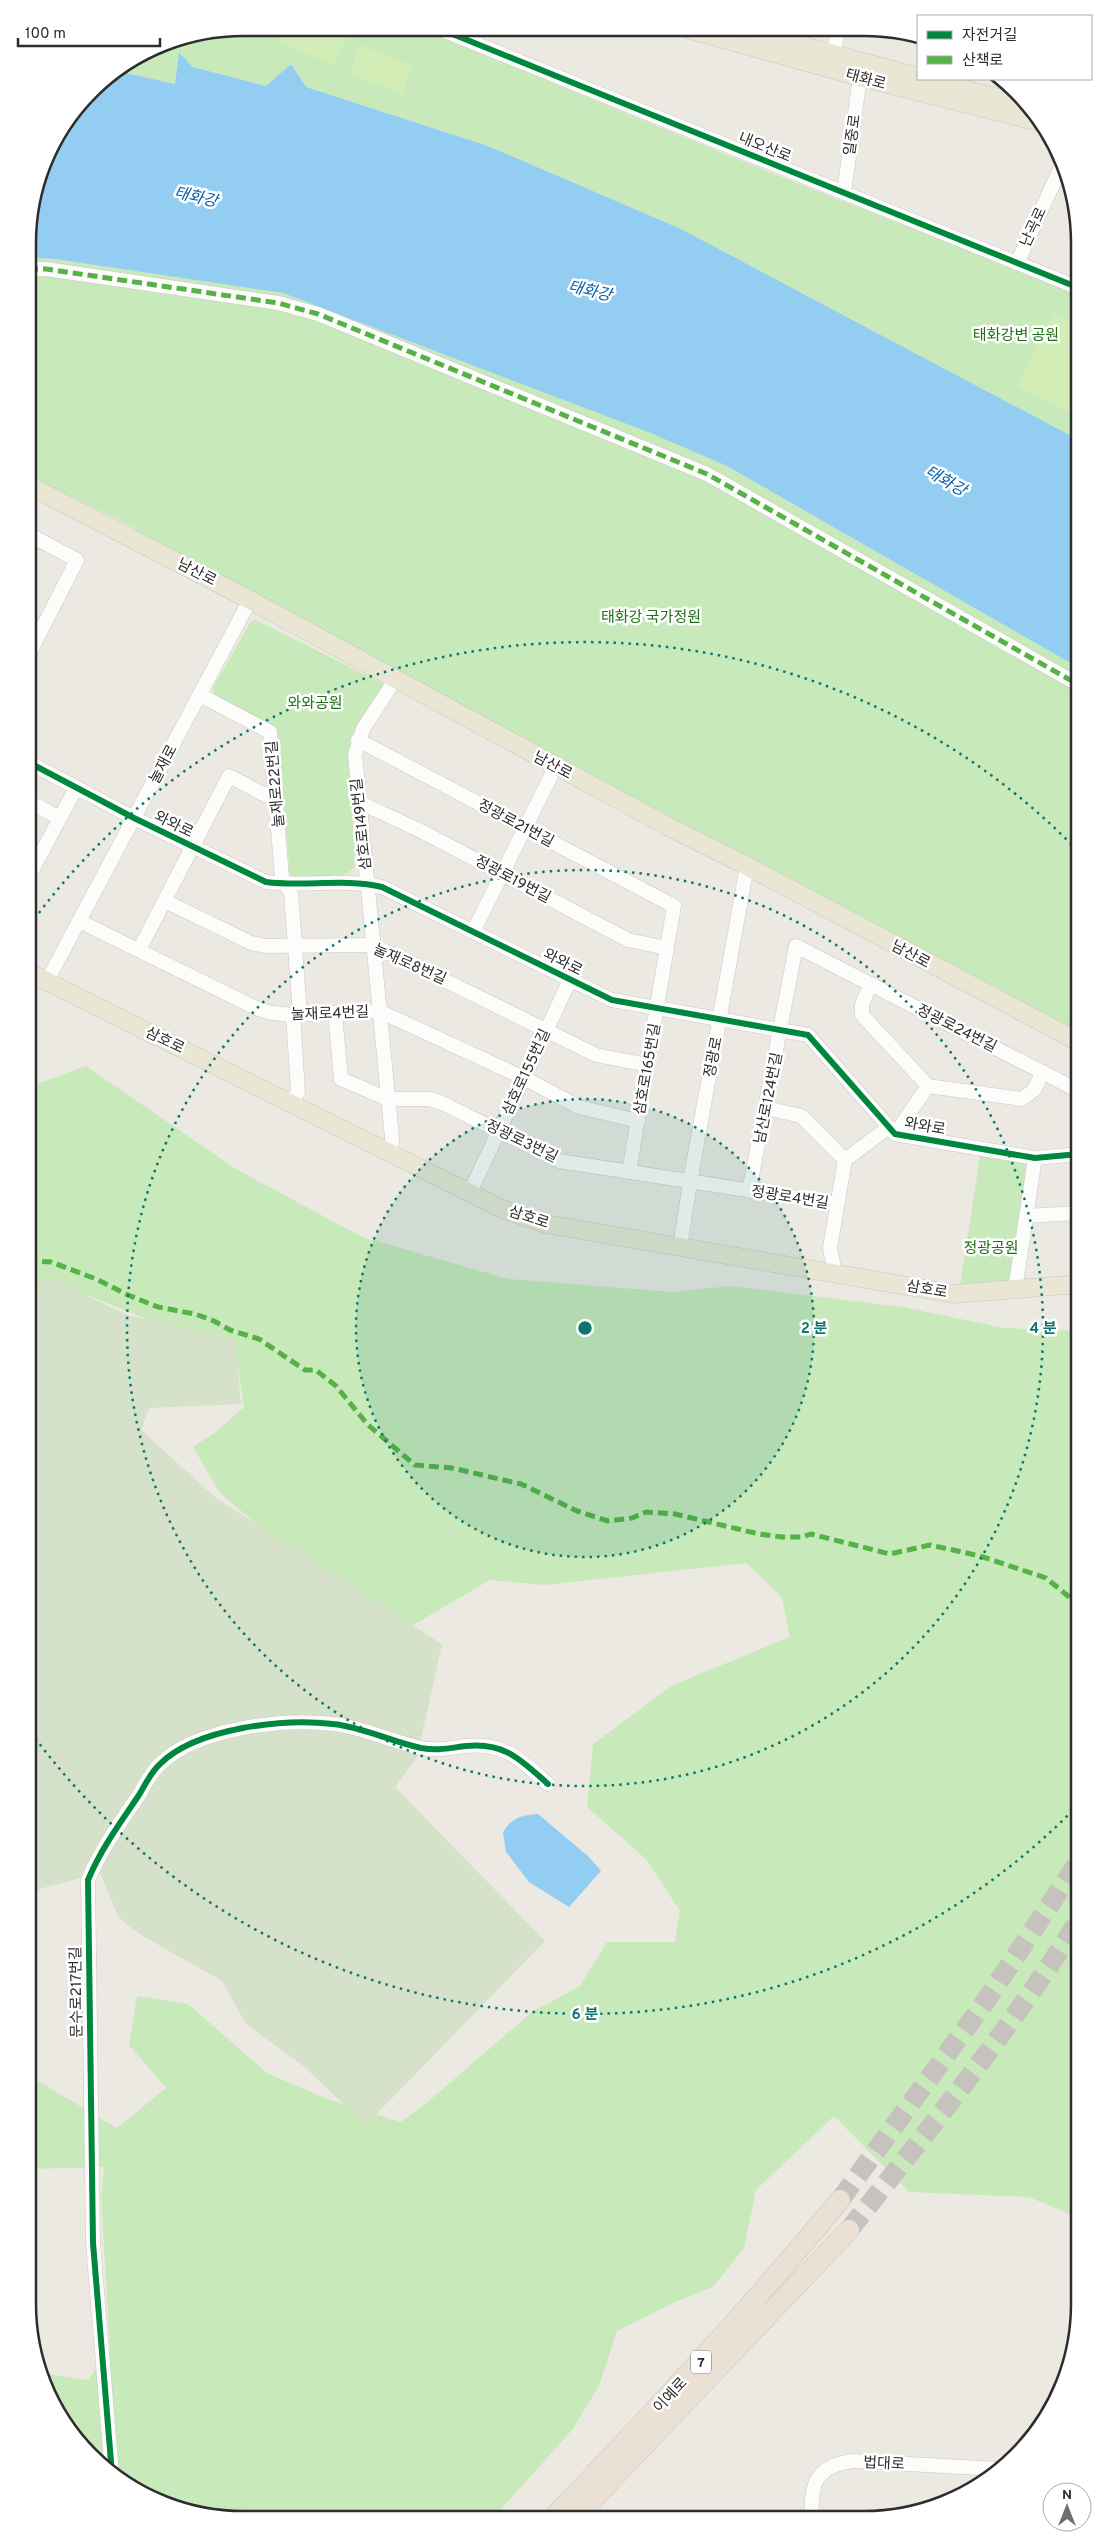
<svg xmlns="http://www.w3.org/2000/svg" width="1107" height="2547" font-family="Overpass,'Noto Sans KR',sans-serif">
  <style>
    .green { fill: #c8e9ba }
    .cemetery { fill: #d5e1c9 }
    .pitch { fill: #d3edb7 }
    .water { fill: #93cdf1 }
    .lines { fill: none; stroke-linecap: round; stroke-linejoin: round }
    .highway-tunnel { stroke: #c6c3be; stroke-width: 20; stroke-dasharray: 20 10; stroke-linecap: butt }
    .minor-casing { stroke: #c9c8c7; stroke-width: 15 }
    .major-casing { stroke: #c6c5c3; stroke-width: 19 }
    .highway-casing { stroke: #c6c5c3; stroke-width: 21 }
    .minor { stroke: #fcfcfb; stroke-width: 14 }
    .major { stroke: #e9e6d4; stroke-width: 18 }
    .highway { stroke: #eae0d4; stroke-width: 20 }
    .quiet { stroke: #56b246; stroke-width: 5; stroke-dasharray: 10 5; stroke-linecap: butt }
    .cycleway-casing { stroke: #fff; stroke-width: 9 }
    .cycleway { stroke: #00873e; stroke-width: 6 }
    .ring { fill: none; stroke: #0f766e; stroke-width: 2.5; stroke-dasharray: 2.5 5 }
    .labels { text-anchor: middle; stroke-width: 5; stroke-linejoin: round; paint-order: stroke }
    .shield { fill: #fff; stroke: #6c6c6c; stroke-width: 1 }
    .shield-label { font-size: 14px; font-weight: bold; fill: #2d2d2d }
    .street-label { font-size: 15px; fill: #2d2d2d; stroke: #fff }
    .park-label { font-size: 15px; fill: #1e7116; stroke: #fff }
    .water-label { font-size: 16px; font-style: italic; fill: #055caa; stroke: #fff }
    .rim { fill: none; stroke: #2d2d2d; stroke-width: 2.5 }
    .centre { fill: #0f766e; stroke: #fff; stroke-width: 2.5 }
    .ring-label { font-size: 15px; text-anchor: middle; font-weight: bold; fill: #0f766e; stroke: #fff; stroke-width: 5; stroke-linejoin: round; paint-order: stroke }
  </style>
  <rect width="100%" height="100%" fill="#ece9e2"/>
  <!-- green -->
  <g class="green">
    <polygon points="243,28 421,29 774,174 1079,294 1079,440 681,229 488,146 306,87 291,64 266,86 193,67 179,54 175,84 117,71 161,44"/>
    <polygon points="28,257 55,259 283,293 451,354 648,432 727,466 1079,668 1079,1032 372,660 320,627 147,539 133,527 28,475"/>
    <path d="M 256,620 L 384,684 L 352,736 L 349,753 L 355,867 C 338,883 316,880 294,881 L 290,876 L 278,736 L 273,729 L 214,696 L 213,688 L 251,621 Z"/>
    <polygon points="86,1066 236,1169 362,1237 508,1279 673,1292 731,1286 902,1307 1005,1328 1079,1331 1079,2218 1029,2197 909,2192 834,2116 756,2190 744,2248 713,2287 675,2302 617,2331 599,2386 572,2430 494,2517 201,2515 148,2497 101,2466 64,2423 41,2373 88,2380 110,2350 101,2197 104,2167 28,2169 28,2075 117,2128 166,2088 129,2045 137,1996 188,2004 267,2073 330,2100 401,2122 429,2101 532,2012 580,1986 607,1942 675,1942 680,1911 647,1860 587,1807 593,1744 673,1685 790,1637 782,1597 746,1563 544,1585 490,1580 413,1625 278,1542 220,1493 193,1447 216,1432 244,1407 238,1368 184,1334 54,1282 28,1301 28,1080 37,1084"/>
    <polygon points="980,1156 1028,1162 1011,1284 960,1286"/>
  </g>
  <!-- cemetery -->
  <polygon class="cemetery" points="46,1276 127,1315 235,1340 241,1404 149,1408 141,1430 216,1498 442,1644 417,1757 395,1787 545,1941 366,2125 301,2064 246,2024 222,1981 141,1935 119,1918 100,1873 39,1889 28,1904 28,1300"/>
  <!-- pitch -->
  <g class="pitch">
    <polygon points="286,28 320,28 346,38 334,65 278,42"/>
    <polygon points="360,45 413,66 402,94 349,73"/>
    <polygon points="1055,313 1079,325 1079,418 1017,386"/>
  </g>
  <!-- water -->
  <g class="water">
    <polygon points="179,53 193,67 266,86 291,64 306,87 488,146 681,229 1079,440 1079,668 727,466 648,432 283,293 55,259 28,257 28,229 50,148 101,81 117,71 175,84"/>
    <path d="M 538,1814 L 589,1857 L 601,1871 L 569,1907 L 529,1882 L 506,1852 L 503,1832 C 512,1818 521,1815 538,1814 Z"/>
  </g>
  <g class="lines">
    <!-- highway-tunnel -->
    <g class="highway-tunnel">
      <polyline points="840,2200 985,2002 1079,1861"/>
      <path d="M 849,2230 C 929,2129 1011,2029 1079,1920"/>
    </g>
    <!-- minor casing -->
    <g class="minor-casing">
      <g id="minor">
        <polyline points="440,29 1079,288"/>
        <polyline points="833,54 838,31"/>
        <polyline points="844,192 860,77"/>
        <polyline points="1017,263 1062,165"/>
        <polyline points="28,269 46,269 278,303 318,314 707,474 1079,685"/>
        <polyline points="28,551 35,538"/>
        <polyline points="28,656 77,560 28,534"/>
        <polyline points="200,695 270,732 282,878 291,893 300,1015"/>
        <polyline points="358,740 674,906 629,1172"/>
        <path d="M 28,762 L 134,818 L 266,882 C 304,887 344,878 382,887 L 612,1000 L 808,1035 L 895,1134 L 1035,1158 L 1079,1154"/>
        <polyline points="28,801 60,818"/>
        <polyline points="361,803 423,832 628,940 667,948"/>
        <polyline points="28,878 76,788"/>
        <polyline points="165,901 251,943 265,946 373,945 596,1055 648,1065"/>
        <polyline points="79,921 258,1009 272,1013 293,1015 379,1011 524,1078 579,1107 638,1121"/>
        <polyline points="474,930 556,766"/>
        <polyline points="139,950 229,776 277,801"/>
        <polyline points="47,981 250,600"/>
        <polyline points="871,984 862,1004 862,1015 928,1086 1022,1099 1034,1090 1043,1072"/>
        <polyline points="335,1014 341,1079 388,1099 430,1099 442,1103 559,1161 837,1204"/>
        <polyline points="291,1102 298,1092 293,1015"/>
        <polyline points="766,1108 801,1116 845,1160 830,1248 835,1273"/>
        <polyline points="895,1134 928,1086"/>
        <polyline points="391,1152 392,1138 355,755 363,729 395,680"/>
        <polyline points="845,1160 889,1127"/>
        <polyline points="749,1191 796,946 1079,1091"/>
        <polyline points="470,1192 570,980"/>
        <polyline points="1026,1216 1079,1213"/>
        <polyline points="680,1247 690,1182 747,866"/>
        <polyline points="1015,1290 1035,1158"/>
        <path d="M 112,2474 L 93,2243 L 88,1880 C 101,1849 120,1823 139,1795 C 145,1785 151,1772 160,1764 C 196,1728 284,1718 333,1724 C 363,1727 392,1742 421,1748 C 439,1751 449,1748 466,1746 C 505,1742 521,1760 548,1784"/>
        <path d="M 812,2519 C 810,2484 815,2466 853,2461 L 999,2469"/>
      </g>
    </g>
    <!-- major casing -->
    <g class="major-casing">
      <g id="major">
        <polyline points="691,30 860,77 1043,123"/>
        <polyline points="749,31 918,77"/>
        <polyline points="926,79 1028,106"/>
        <polyline points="28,485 250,600 667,826 747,866 1079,1042"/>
        <polyline points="28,972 502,1209 546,1224 954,1294 1079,1284"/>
      </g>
    </g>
    <!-- highway casing -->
    <g class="highway-casing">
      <g id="highway">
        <path d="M 553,2518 C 652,2414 749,2310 840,2200"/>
        <polyline points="575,2518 849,2230"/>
      </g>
    </g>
    <!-- minor -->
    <use href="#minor" class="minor"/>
    <!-- major -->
    <use href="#major" class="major"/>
    <!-- highway -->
    <use href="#highway" class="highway"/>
    <!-- quiet -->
    <g class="quiet">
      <polyline points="28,269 46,269 278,303 318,314 707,474 1079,685"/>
      <polyline points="28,1265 36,1261 51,1262 96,1279 128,1295 158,1307 195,1314 214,1321 230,1330 259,1339 305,1370 316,1370 336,1386 368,1425 415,1465 452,1468 521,1484 577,1511 608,1521 632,1518 646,1512 675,1514 759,1534 782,1537 802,1537 811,1534 890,1554 930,1545 980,1556 1046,1578 1079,1605"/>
    </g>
    <!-- cycleway casing -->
    <g class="cycleway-casing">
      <g id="cycleway">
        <polyline points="440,29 1079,288"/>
        <path d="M 28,762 L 134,818 L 266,882 C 304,887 344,878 382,887 L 612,1000 L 808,1035 L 895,1134 L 1035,1158 L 1079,1154"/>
        <path d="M 112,2474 L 93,2243 L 88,1880 C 101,1849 120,1823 139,1795 C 145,1785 151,1772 160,1764 C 196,1728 284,1718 333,1724 C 363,1727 392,1742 421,1748 C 439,1751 449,1748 466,1746 C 505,1742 521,1760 548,1784"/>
      </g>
    </g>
    <!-- cycleway -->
    <use href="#cycleway" class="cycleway"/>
  </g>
  <!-- distance rings -->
  <circle cx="585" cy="1328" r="229" fill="#0f766e" fill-opacity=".12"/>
  <g class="ring">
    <circle cx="585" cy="1328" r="229"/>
    <circle cx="585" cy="1328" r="458"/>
    <path d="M1078 1805A686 686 0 0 1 30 1731M30 925A686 686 0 0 1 1078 851"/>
  </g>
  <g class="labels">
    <!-- shield labels -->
    <rect class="shield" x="691" y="2350.5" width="20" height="23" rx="4"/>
    <g class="shield-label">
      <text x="701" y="2367">7</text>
    </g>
    <!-- street labels -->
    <g class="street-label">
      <text transform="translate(866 79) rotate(15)" y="5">태화로</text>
      <text transform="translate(852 135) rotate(-82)" y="5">일중로</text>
      <text transform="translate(765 147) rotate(22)" y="5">내오산로</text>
      <text transform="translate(1033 227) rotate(-65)" y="5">난곡로</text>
      <text transform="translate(197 572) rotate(27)" y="5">남산로</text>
      <text transform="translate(163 764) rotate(-62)" y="5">눌재로</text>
      <text transform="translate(553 765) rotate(28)" y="5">남산로</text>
      <text transform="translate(275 784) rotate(-95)" y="5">눌재로22번길</text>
      <text transform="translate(516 823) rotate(28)" y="5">정광로21번길</text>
      <text transform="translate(174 824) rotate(26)" y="5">와와로</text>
      <text transform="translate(361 824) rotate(-96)" y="5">삼호로149번길</text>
      <text transform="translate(513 879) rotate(28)" y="5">정광로19번길</text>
      <text transform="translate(911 954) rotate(28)" y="5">남산로</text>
      <text transform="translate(563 962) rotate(27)" y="5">와와로</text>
      <text transform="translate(410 964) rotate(24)" y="5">눌재로8번길</text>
      <text transform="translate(330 1013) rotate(-2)" y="5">눌재로4번길</text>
      <text transform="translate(957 1028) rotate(27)" y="5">정광로24번길</text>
      <text transform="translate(165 1040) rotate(26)" y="5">삼호로</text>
      <text transform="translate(713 1057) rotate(-79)" y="5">정광로</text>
      <text transform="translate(647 1069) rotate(-80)" y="5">삼호로165번길</text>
      <text transform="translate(526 1072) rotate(-65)" y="5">삼호로155번길</text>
      <text transform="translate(768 1098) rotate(-79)" y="5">남산로124번길</text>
      <text transform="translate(925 1126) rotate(10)" y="5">와와로</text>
      <text transform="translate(522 1141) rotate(26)" y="5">정광로3번길</text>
      <text transform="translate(790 1197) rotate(9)" y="5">정광로4번길</text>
      <text transform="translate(529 1217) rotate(18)" y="5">삼호로</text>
      <text transform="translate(927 1289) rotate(10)" y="5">삼호로</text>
      <text transform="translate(76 1992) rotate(-91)" y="5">문수로217번길</text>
      <text transform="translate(670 2395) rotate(-47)" y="5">이예로</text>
      <text transform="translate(884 2463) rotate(3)" y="5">법대로</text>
    </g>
    <!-- park labels -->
    <g class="park-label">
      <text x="1016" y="340">태화강변 공원</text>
      <text x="651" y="622">태화강 국가정원</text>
      <text x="315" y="708">와와공원</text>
      <text x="991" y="1253">정광공원</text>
    </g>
    <!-- water labels -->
    <g class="water-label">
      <text transform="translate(196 196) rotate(13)" y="6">태화강</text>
      <text transform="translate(590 290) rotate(13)" y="6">태화강</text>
      <text transform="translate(946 480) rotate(30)" y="6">태화강</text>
    </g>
  </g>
  <!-- crop -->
  <path d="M0 0H1107V2547H0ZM243 36H864A207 207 0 0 1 1071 243V2304A207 207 0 0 1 864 2511H243A207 207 0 0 1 36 2304V243A207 207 0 0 1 243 36Z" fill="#fff" fill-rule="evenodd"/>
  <path class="rim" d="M243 36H864A207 207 0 0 1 1071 243V2304A207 207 0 0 1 864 2511H243A207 207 0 0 1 36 2304V243A207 207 0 0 1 243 36Z"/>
  <circle cx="585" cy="1328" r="8" class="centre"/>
  <g class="ring-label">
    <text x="814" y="1333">2 분</text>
    <text x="1043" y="1333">4 분</text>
    <text x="585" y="2019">6 분</text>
  </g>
  <!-- legend -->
  <rect x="917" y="15" width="175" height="65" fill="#ffffff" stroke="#ababab"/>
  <rect x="927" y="31" width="25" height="8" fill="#00873e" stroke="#ababab"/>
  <text x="962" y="40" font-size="15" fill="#2d2d2d">자전거길</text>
  <rect x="927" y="56" width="25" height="8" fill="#56b246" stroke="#ababab"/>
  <text x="962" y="65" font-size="15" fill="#2d2d2d">산책로</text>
  <!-- north arrow -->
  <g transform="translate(1067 2507)"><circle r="24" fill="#ffffff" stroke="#ababab"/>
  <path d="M0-4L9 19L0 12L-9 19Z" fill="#706f6c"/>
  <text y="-8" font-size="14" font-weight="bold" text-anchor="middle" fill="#2d2d2d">N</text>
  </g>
  <!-- scale -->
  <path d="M18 38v8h142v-8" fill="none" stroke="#2d2d2d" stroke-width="2.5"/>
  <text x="25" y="38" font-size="15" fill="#2d2d2d" stroke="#ffffff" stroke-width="4" paint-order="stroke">100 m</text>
</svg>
